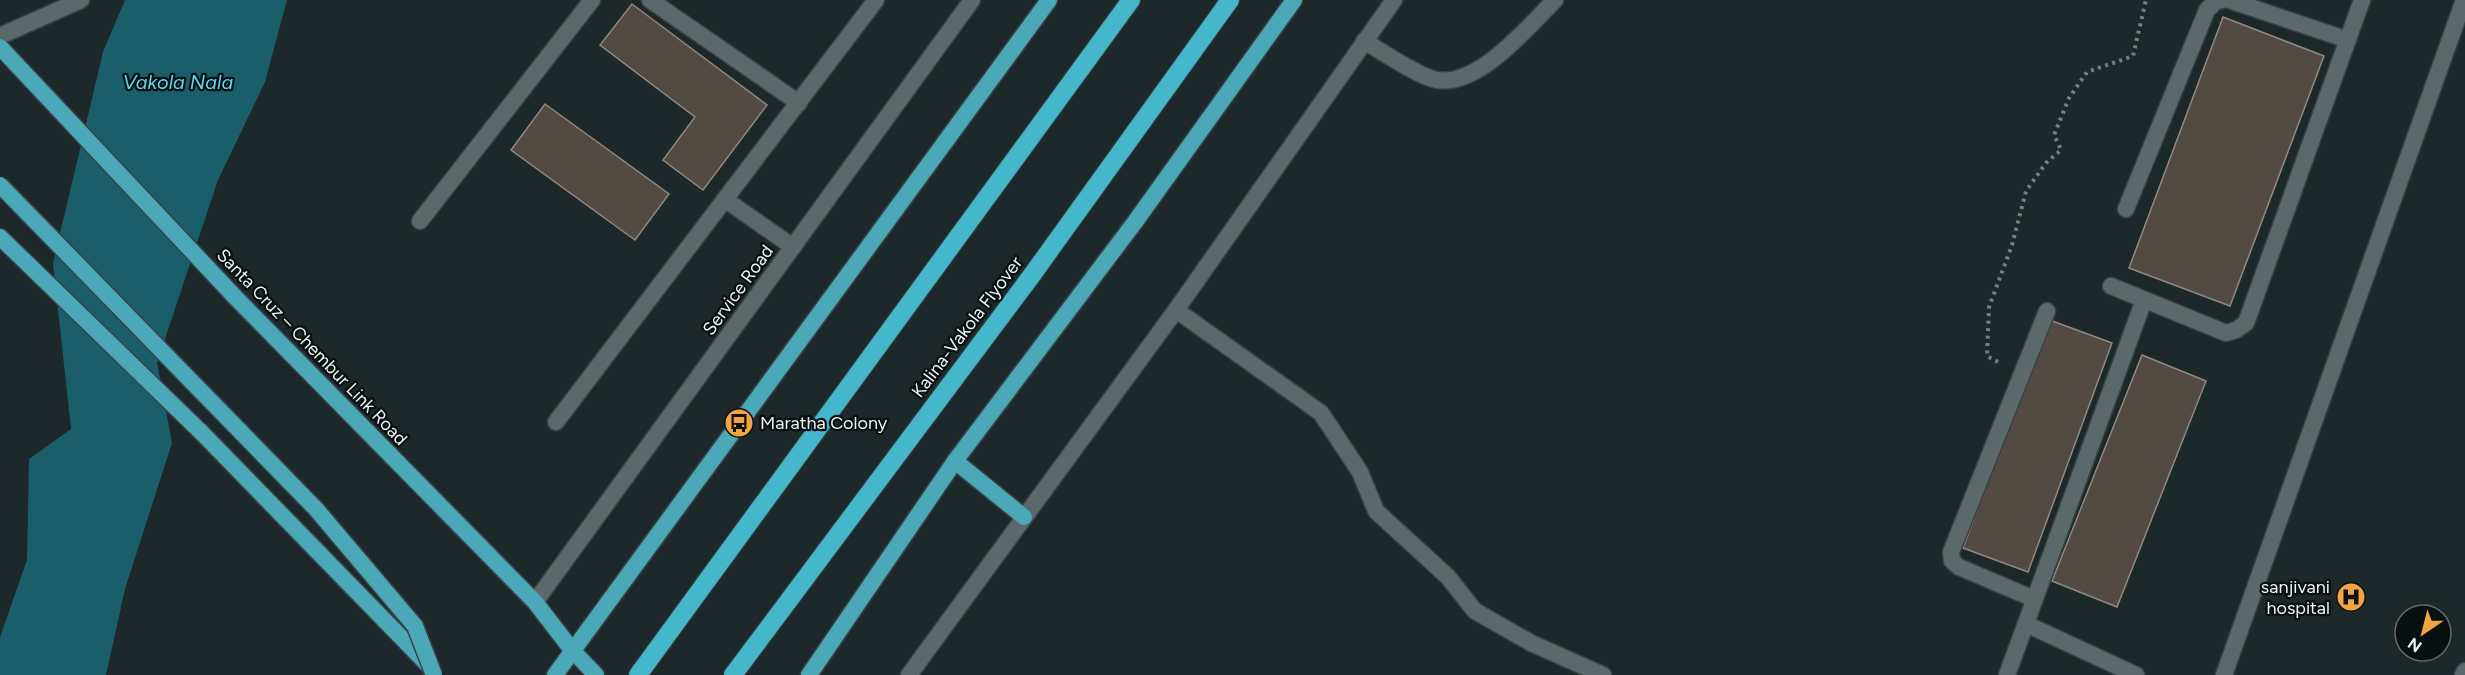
<svg xmlns="http://www.w3.org/2000/svg" width="2465" height="675" font-family="Figtree,sans-serif">
  <style>
    .water { fill: #1a5e6a }
    .building { fill: #524b43; stroke: #918980; stroke-width: 1.5 }
    .lines { fill: none; stroke-linecap: round; stroke-linejoin: round }
    .service-casing { stroke: #394244; stroke-width: 19 }
    .minor-casing { stroke: #394244; stroke-width: 19 }
    .tertiary-casing { stroke: #394244; stroke-width: 19 }
    .trunk-casing { stroke: #394244; stroke-width: 19 }
    .motorway-casing { stroke: #394244; stroke-width: 20 }
    .path { stroke: #768082; stroke-width: 4; stroke-dasharray: 3 4.5; stroke-linecap: butt }
    .service { stroke: #5c696b; stroke-width: 16 }
    .minor { stroke: #5c696b; stroke-width: 16 }
    .tertiary { stroke: #5c696b; stroke-width: 16 }
    .trunk { stroke: #4aa8b8; stroke-width: 16 }
    .motorway { stroke: #45b7cb; stroke-width: 18 }
    .trunk-bridge-casing { stroke: #394244; stroke-width: 19; stroke-linecap: butt }
    .trunk-bridge { stroke: #4aa8b8; stroke-width: 16 }
    .labels { text-anchor: middle; stroke-width: 4.5; stroke-linejoin: round; paint-order: stroke }
    .street-label { font-size: 18px; fill: #edf4f6; stroke: #0a0f10 }
    .poi-label { font-size: 18px; fill: #edf4f6; stroke: #0a0f10; text-anchor: start }
    .water-label { font-size: 20px; font-style: italic; fill: #5cdaf0; stroke: #0a0f10 }
  </style>
  <rect width="100%" height="100%" fill="#1c282a"/>
  <!-- water -->
  <polygon class="water" points="125,0 287,0 265,82 218,180 157,363 172,443 125,589 106,675 0,675 0,637 27,560 29,459 71,429 53,263 103,52"/>
  <!-- building -->
  <g class="building">
    <polygon points="632,4 767,105 703,190 663,160 695,117 600,45"/>
    <polygon points="2223,17 2324,56 2230,306 2129,268"/>
    <polygon points="545,104 669,194 635,240 511,150"/>
    <polygon points="2047,319 2112,343 2028,572 1963,548"/>
    <polygon points="2142,355 2206,381 2117,607 2052,581"/>
  </g>
  <g class="lines">
    <!-- service casing -->
    <g class="service-casing">
      <g id="service">
        <polyline points="650,0 799,103"/>
        <polyline points="726,200 793,247"/>
        <polyline points="420,221 592,0"/>
        <polyline points="556,422 876,0"/>
      </g>
    </g>
    <!-- minor casing -->
    <g class="minor-casing">
      <g id="minor">
        <polyline points="2229,0 2348,40"/>
        <polyline points="0,36 81,0"/>
        <path d="M 1364,41 C 1381,51 1419,77 1437,80 C 1478,87 1528,27 1555,0"/>
        <polyline points="2126,209 2207,10 2216,1 2223,0"/>
        <polyline points="2111,286 2226,333 2236,330 2246,323 2362,0"/>
        <polyline points="1176,310 1321,413 1360,472 1376,511 1448,577 1475,611 1531,643 1603,675"/>
        <polyline points="2034,599 1959,567 1952,561 1951,552 2047,311"/>
        <polyline points="2026,624 2136,675"/>
        <polyline points="909,675 1176,310 1394,0"/>
        <polyline points="2007,675 2144,300"/>
        <polyline points="2224,675 2464,0"/>
      </g>
    </g>
    <!-- tertiary casing -->
    <g class="tertiary-casing">
      <g id="tertiary">
        <polyline points="535,602 972,0"/>
        <polyline points="2463,675 2465,671"/>
      </g>
    </g>
    <!-- trunk casing -->
    <g class="trunk-casing">
      <g id="trunk">
        <polyline points="0,47 236,298 535,602 572,650 596,675"/>
        <polyline points="0,237 202,433 432,669"/>
        <polyline points="955,461 1024,517"/>
        <polyline points="555,675 1049,0"/>
        <polyline points="809,675 955,461 1135,222 1294,0"/>
      </g>
    </g>
    <!-- motorway casing -->
    <g class="motorway-casing">
      <g id="motorway">
        <polyline points="638,675 1131,0"/>
        <polyline points="733,675 1032,275 1230,0"/>
      </g>
    </g>
    <!-- path -->
    <polyline class="path" points="1998,362 1987,356 1989,307 2012,245 2026,191 2046,163 2061,150 2054,135 2069,98 2087,72 2133,56 2146,0"/>
    <!-- service -->
    <use href="#service" class="service"/>
    <!-- minor -->
    <use href="#minor" class="minor"/>
    <!-- tertiary -->
    <use href="#tertiary" class="tertiary"/>
    <!-- trunk -->
    <use href="#trunk" class="trunk"/>
    <!-- motorway -->
    <use href="#motorway" class="motorway"/>
    <!-- trunk-bridge casing -->
    <g class="trunk-bridge-casing">
      <polyline id="trunk-bridge" points="0,185 316,509 415,626 434,675"/>
    </g>
    <!-- trunk-bridge -->
    <use href="#trunk-bridge" class="trunk-bridge"/>
  </g>
  <!-- icons -->
  <defs>
    <g id="bus-disc" transform="scale(1.5)"><circle r="9.5" fill="#f3a442" stroke="#0a0f10"/><path d="M-5-6H5V4H4V6H2V4H-2V6H-4V4H-5ZM-3.5-4V0h7V-4ZM-3.5 1.2v1.5H-2V1.2ZM2 1.2v1.5H3.5V1.2Z" fill="#111"/></g>
    <g id="hospital-disc" transform="scale(1.5)"><circle r="9.5" fill="#f3a442" stroke="#0a0f10"/><path d="M-5-5h3v3.5h4V-5h3V5h-3V1.5h-4V5h-3Z" fill="#111"/></g>
  </defs>
  <g fill-rule="evenodd">
    <use href="#bus-disc" x="739" y="423"/>
    <use href="#hospital-disc" x="2351" y="597"/>
  </g>
  <g class="labels">
    <!-- street labels -->
    <g class="street-label">
      <text transform="translate(738 290) rotate(-54)" y="6">Service Road</text>
      <text transform="translate(967 327) rotate(-53)" y="6">Kalina-Vakola Flyover</text>
      <text transform="translate(312 347) rotate(46)" y="6">Santa Cruz – Chembur Link Road</text>
    </g>
    <!-- poi labels -->
    <g class="poi-label">
      <text x="760" y="429">Maratha Colony</text>
      <text x="2330" y="593" text-anchor="end">sanjivani<tspan x="2330" dy="21">hospital</tspan></text>
    </g>
    <!-- water labels -->
    <g class="water-label">
      <text x="178" y="89">Vakola Nala</text>
    </g>
  </g>
  <!-- north arrow -->
  <g transform="translate(2423 633) rotate(215)"><circle r="28" fill="#0a0f10" stroke="#656b6c" stroke-width="1.5"/>
  <path d="M0-4.5L10 22L0 15L-10 22Z" fill="#f3a442"/>
  <text y="-9" font-size="16" font-weight="bold" text-anchor="middle" fill="#edf4f6">N</text>
  </g>
</svg>
